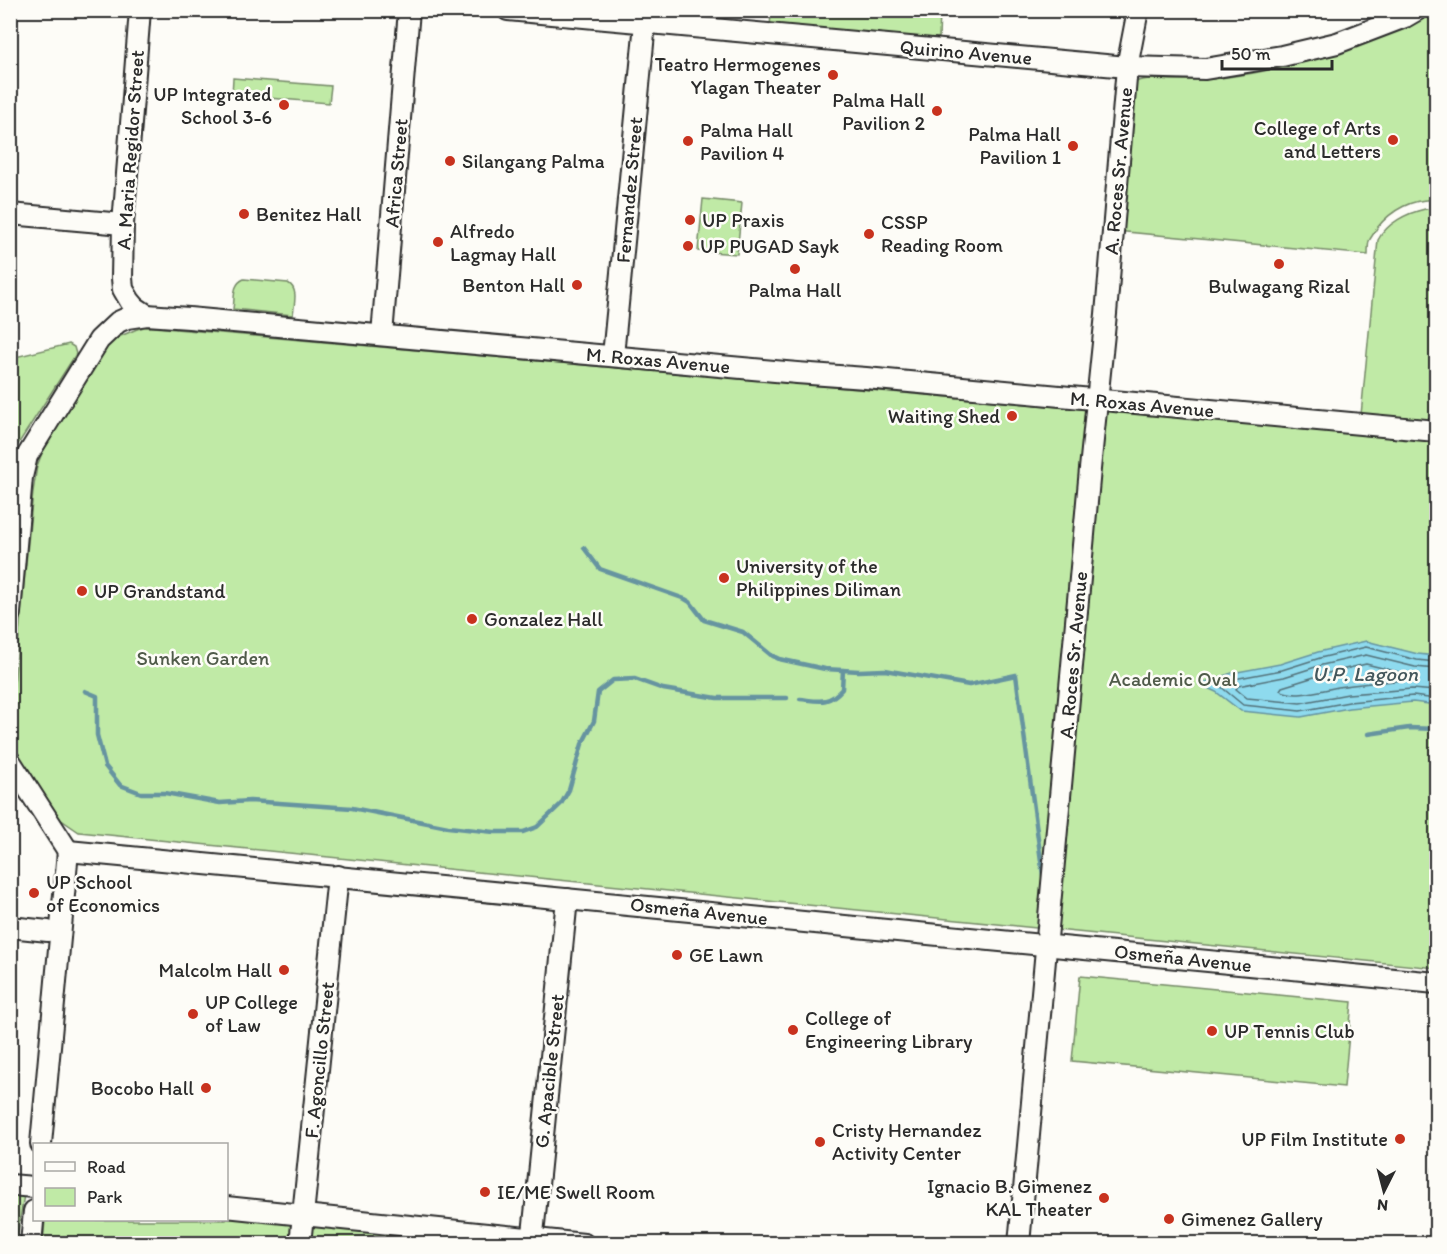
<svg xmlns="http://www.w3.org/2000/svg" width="1447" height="1254" font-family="Itim,sans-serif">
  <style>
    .green { fill: #c0eaa6; stroke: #768a68; stroke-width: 1.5 }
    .water { fill: #8edaee; stroke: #6694a0; stroke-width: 1.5 }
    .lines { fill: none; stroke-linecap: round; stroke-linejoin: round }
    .shore { stroke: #537179; stroke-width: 1.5 }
    .stream { stroke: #6694a0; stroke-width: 4.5 }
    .minor-casing { stroke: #2b2b2b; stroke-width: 24 }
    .minor { stroke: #fdfcf7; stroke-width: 20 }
    .poi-dot { fill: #c8321e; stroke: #fdfcf7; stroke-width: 2 }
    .labels { text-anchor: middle; stroke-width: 5; stroke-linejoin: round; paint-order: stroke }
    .street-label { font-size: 20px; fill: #2b2b2b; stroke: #fdfcf7 }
    .poi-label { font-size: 20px; fill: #2b2b2b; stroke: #fdfcf7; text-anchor: start }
    .park-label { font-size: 20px; fill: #505b4a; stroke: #fdfcf7 }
    .water-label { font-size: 21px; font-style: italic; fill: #44575c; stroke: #fdfcf7 }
  </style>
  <rect width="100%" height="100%" fill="#fdfcf7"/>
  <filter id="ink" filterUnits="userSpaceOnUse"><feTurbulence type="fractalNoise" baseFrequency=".0167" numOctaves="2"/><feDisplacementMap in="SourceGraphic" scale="12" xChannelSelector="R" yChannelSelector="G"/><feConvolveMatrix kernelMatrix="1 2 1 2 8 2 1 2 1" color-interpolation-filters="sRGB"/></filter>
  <g filter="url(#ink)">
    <!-- green -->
    <g class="green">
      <polygon points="771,11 940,11 939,38 770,29"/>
      <path d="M 1434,11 L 1436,11 L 1436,200 C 1413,198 1391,210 1377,228 C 1375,232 1371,237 1369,241 C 1368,245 1368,251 1368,255 L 1116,231 L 1135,82 C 1146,77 1158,80 1171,80 C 1187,80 1204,80 1221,78 C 1297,68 1367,47 1434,11 Z"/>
      <polygon points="233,78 331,86 329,103 232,95"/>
      <polygon points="703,199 742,203 737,254 698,251"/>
      <path d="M 1425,209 L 1436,210 L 1436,422 L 1361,415 L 1378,240 C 1387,223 1407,213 1425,209 Z"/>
      <path d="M 244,279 L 288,283 C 299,289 294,304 293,315 L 233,309 C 235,297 232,284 244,279 Z"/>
      <polygon points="144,327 153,327 1436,440 1436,968 79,832 60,819 14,749 11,732 11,715 33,492 37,466 44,448 102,351 116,338 137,329"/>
      <polygon points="69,344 74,347 76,354 15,449 10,445 11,358"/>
      <polygon points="1080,976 1352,1002 1344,1087 1072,1061"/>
      <polygon points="1436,1144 1436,1211 1429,1210"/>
      <polygon points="10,1194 24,1195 16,1243 11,1243"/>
      <polygon points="227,1216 498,1244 43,1244 45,1220 226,1220"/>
    </g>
    <!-- water -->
    <polygon class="water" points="1366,641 1418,654 1436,656 1436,705 1413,702 1349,708 1301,717 1241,711 1216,692 1199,684 1232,673 1280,664 1318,652"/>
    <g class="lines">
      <!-- shore -->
      <g class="shore">
        <polyline points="1436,662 1417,660 1366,647 1320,658 1282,670 1234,679 1222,683 1220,686 1243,705 1300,711 1349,702 1413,696 1436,699"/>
        <path d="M 1366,664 L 1407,674 L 1409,678 L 1406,680 C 1386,682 1365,683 1345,686 C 1327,688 1296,700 1280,690 L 1282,687 L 1324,674 Z"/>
        <polyline points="1436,669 1415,667 1366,655 1322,665 1284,677 1238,686 1236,689 1247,698 1300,703 1348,694 1412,689 1436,691"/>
      </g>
      <!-- stream -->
      <g class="stream">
        <polyline points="584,548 600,569 685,599 690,602 704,620 743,632 771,655 779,659 825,669 859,671 885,670 969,685 1016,675 1044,883"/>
        <polyline points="85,691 97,696 97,735 105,766 120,785 141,793 165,793 220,803 250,801 352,808 448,827 494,832 523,832 537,827 561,804 569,790 582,744 594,721 598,692 613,680 635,679 663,689 717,698 787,698"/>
        <path d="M 800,699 C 819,701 828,705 842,689 L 843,670"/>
        <polyline points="1368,734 1409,728 1436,729"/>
      </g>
      <!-- minor casing -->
      <g class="minor-casing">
        <g id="minor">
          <polyline points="140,10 123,224 122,278 123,289 130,301 135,307 147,315"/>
          <polyline points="508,10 1127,67 1205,69 1282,56 1337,43 1405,17 1417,10"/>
          <polyline points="10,214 123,224"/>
          <polyline points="382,335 409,10"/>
          <polyline points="613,356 645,23"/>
          <polyline points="10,613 22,477 27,456 99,340 118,322 127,318 147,315 189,318 797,373 866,378 1436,431"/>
          <polyline points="10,761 68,851"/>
          <polyline points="68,851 1436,983"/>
          <polyline points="10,927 48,931"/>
          <polyline points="41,1144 68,851"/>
          <polyline points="10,1185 34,1187"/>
          <polyline points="226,1207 584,1244"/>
          <polyline points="31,1244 34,1211"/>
          <polyline points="300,1244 338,876"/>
          <polyline points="532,1244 567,899"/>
          <polyline points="1019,1244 1090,469 1106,314 1127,67 1138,10"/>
        </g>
      </g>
      <!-- minor -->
      <use href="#minor" class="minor"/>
    </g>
  </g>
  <!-- markers -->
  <g class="poi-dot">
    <circle cx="833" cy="75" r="6"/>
    <circle cx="284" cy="105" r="6"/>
    <circle cx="937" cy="111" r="6"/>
    <circle cx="1393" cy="140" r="6"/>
    <circle cx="688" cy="141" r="6"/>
    <circle cx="1073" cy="146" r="6"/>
    <circle cx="450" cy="161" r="6"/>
    <circle cx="244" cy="214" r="6"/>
    <circle cx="690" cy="220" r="6"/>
    <circle cx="869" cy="234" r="6"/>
    <circle cx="438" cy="242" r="6"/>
    <circle cx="688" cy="246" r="6"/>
    <circle cx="1279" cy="264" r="6"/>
    <circle cx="795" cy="269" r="6"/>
    <circle cx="577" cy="285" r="6"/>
    <circle cx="1012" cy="416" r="6"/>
    <circle cx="724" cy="578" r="6"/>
    <circle cx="82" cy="591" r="6"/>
    <circle cx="472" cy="619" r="6"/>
    <circle cx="34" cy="893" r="6"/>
    <circle cx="677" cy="955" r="6"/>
    <circle cx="284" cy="970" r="6"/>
    <circle cx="193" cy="1014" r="6"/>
    <circle cx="793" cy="1030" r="6"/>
    <circle cx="1212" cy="1031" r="6"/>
    <circle cx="206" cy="1088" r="6"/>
    <circle cx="1400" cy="1139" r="6"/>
    <circle cx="820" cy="1142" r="6"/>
    <circle cx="485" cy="1192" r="6"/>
    <circle cx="1104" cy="1198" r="6"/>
    <circle cx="1169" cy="1219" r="6"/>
  </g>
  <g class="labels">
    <!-- street labels -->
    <g class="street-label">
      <text transform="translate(966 52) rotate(5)" y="7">Quirino Avenue</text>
      <text transform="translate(130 150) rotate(-86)" y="7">A. Maria Regidor Street</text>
      <text transform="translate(1118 171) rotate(-85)" y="7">A. Roces Sr. Avenue</text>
      <text transform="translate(396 173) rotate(-85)" y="7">Africa Street</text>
      <text transform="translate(629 190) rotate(-85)" y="7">Fernandez Street</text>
      <text transform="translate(658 360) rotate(5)" y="7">M. Roxas Avenue</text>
      <text transform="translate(1142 404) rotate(5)" y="7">M. Roxas Avenue</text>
      <text transform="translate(1073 655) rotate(-85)" y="7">A. Roces Sr. Avenue</text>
      <text transform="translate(699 911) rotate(6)" y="7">Osmeña Avenue</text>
      <text transform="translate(1183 958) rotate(6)" y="7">Osmeña Avenue</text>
      <text transform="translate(319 1060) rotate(-84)" y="7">F. Agoncillo Street</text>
      <text transform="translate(549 1071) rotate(-84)" y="7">G. Apacible Street</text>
    </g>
    <!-- poi labels -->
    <g class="poi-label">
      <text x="821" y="71" text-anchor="end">Teatro Hermogenes<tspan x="821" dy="23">Ylagan Theater</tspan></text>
      <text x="272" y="101" text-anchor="end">UP Integrated<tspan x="272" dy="23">School 3-6</tspan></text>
      <text x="925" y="107" text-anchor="end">Palma Hall<tspan x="925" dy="23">Pavilion 2</tspan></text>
      <text x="1381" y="135" text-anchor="end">College of Arts<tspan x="1381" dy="23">and Letters</tspan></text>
      <text x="700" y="137">Palma Hall<tspan x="700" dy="23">Pavilion 4</tspan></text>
      <text x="1061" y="141" text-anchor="end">Palma Hall<tspan x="1061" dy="23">Pavilion 1</tspan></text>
      <text x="462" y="168">Silangang Palma</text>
      <text x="256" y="221">Benitez Hall</text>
      <text x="702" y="227">UP Praxis</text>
      <text x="881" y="229">CSSP<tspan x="881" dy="23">Reading Room</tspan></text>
      <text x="450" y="238">Alfredo<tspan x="450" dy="23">Lagmay Hall</tspan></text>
      <text x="700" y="253">UP PUGAD Sayk</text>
      <text x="565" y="292" text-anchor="end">Benton Hall</text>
      <text x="1279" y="293" text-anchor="middle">Bulwagang Rizal</text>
      <text x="795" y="297" text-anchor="middle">Palma Hall</text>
      <text x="1000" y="423" text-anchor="end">Waiting Shed</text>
      <text x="736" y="573">University of the<tspan x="736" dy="23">Philippines Diliman</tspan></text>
      <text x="94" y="598">UP Grandstand</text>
      <text x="484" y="626">Gonzalez Hall</text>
      <text x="46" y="889">UP School<tspan x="46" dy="23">of Economics</tspan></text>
      <text x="689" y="962">GE Lawn</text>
      <text x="272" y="977" text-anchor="end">Malcolm Hall</text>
      <text x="205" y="1009">UP College<tspan x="205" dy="23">of Law</tspan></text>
      <text x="805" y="1025">College of<tspan x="805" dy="23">Engineering Library</tspan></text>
      <text x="1224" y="1038">UP Tennis Club</text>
      <text x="194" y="1095" text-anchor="end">Bocobo Hall</text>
      <text x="832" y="1137">Cristy Hernandez<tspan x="832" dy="23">Activity Center</tspan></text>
      <text x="1388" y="1146" text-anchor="end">UP Film Institute</text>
      <text x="1092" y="1193" text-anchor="end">Ignacio B. Gimenez<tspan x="1092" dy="23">KAL Theater</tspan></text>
      <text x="497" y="1199">IE/ME Swell Room</text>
      <text x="1181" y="1226">Gimenez Gallery</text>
    </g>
    <!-- park labels -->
    <g class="park-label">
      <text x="203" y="665">Sunken Garden</text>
      <text x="1173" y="686">Academic Oval</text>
    </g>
    <!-- water labels -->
    <g class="water-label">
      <text x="1365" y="681">U.P. Lagoon</text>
    </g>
  </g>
  <!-- margin -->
  <rect width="1447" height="1254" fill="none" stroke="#fdfcf7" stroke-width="36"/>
  <rect x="18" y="18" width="1411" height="1218" fill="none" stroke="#2b2b2b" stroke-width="2" filter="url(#ink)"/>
  <!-- legend -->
  <rect x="33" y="1143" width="195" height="78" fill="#fdfcf7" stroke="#a9a8a5" stroke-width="1.5"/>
  <rect x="45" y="1162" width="30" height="9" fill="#fdfcf7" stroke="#a9a8a5" stroke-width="1.5"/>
  <text x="87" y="1173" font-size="18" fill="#2b2b2b">Road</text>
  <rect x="45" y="1188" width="30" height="18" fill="#c0eaa6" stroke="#a9a8a5" stroke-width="1.5"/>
  <text x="87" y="1203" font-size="18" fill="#2b2b2b">Park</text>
  <!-- north arrow -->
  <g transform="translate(1384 1191) rotate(186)" stroke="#fdfcf7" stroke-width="4.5" paint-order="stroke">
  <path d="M0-4.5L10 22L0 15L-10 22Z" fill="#2b2b2b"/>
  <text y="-9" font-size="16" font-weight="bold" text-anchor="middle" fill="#2b2b2b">N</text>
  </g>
  <!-- scale -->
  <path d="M1222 60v9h110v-9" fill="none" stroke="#2b2b2b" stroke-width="3"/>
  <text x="1231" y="60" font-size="18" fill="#2b2b2b" stroke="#fdfcf7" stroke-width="4.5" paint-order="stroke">50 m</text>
</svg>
